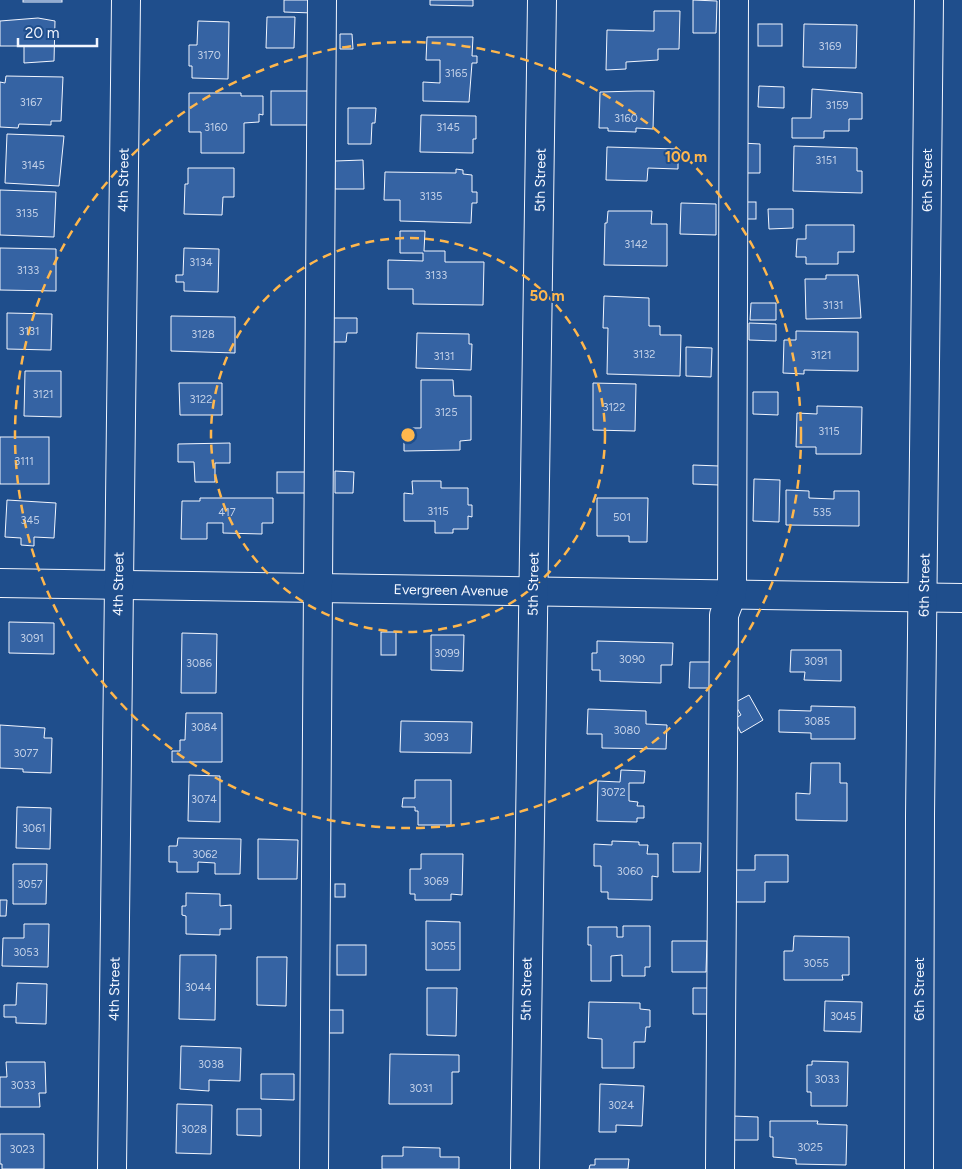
<svg xmlns="http://www.w3.org/2000/svg" width="962" height="1169" font-family="Figtree,sans-serif">
  <style>
    .building { fill: #3563a3; stroke: #f2f6ff }
    .lines { fill: none; stroke-linecap: round; stroke-linejoin: round }
    .minor-casing { stroke: #f2f6ff; stroke-width: 30 }
    .minor { stroke: #1f4e8c; stroke-width: 28 }
    .ring { fill: none; stroke: #ffb74d; stroke-width: 2.5; stroke-dasharray: 9 6 }
    .labels { text-anchor: middle; stroke-width: 4; stroke-linejoin: round; paint-order: stroke }
    .number-label { font-size: 11px; fill: #c3d1e8 }
    .street-label { font-size: 14px; fill: #f2f6ff; stroke: #1f4e8c }
    .centre { fill: #ffb74d; stroke: #1f4e8c; stroke-width: 2.5 }
    .ring-label { font-size: 15px; text-anchor: middle; font-weight: bold; fill: #ffb74d; stroke: #1f4e8c; stroke-width: 4; stroke-linejoin: round; paint-order: stroke }
  </style>
  <rect width="100%" height="100%" fill="#1f4e8c"/>
  <!-- building -->
  <g class="building">
    <rect x="23" y="0" width="39" height="2"/>
    <polygon points="284,0 313,0 313,13 284,12"/>
    <polygon points="430,0 473,0 473,6 430,5"/>
    <polygon points="693,0 717,1 716,33 693,33"/>
    <polygon points="654,11 680,11 679,49 658,49 658,60 626,62 626,69 606,70 607,30 654,31"/>
    <polygon points="267,17 295,17 294,48 266,48"/>
    <polygon points="38,18 55,21 54,61 24,63 24,46 0,46 0,21"/>
    <polygon points="198,21 229,22 228,79 192,78 192,66 189,66 189,45 197,45"/>
    <rect x="758" y="24" width="24" height="22"/>
    <polygon points="804,24 857,25 856,68 803,67"/>
    <polygon points="340,34 352,34 353,49 340,49"/>
    <polygon points="427,37 473,37 472,56 477,56 477,63 472,63 469,102 423,101 423,82 440,83 440,60 426,60"/>
    <polygon points="6,76 63,77 61,121 51,121 51,125 19,124 18,128 0,127 0,82 5,83"/>
    <polygon points="759,86 784,87 784,108 758,107"/>
    <polygon points="812,89 862,93 862,119 849,119 849,131 824,131 824,138 792,138 792,118 811,118"/>
    <rect x="271" y="91" width="40" height="34"/>
    <polygon points="636,91 654,91 653,129 636,128 636,132 608,131 608,128 599,128 600,92"/>
    <polygon points="189,93 241,93 241,96 263,96 263,115 259,114 259,122 244,123 244,153 201,153 201,132 189,132"/>
    <polygon points="348,108 376,108 375,123 372,123 371,144 348,144"/>
    <polygon points="421,115 476,116 476,139 473,139 473,153 420,152"/>
    <polygon points="7,134 64,136 59,186 5,183"/>
    <polygon points="742,143 760,144 760,173 742,173"/>
    <polygon points="794,146 857,148 857,171 862,171 862,193 793,191"/>
    <polygon points="607,147 678,149 678,169 648,168 647,181 606,180"/>
    <polygon points="363,160 364,189 335,189 335,161"/>
    <polygon points="188,168 234,168 234,197 223,197 222,215 184,214 185,184 188,184"/>
    <polygon points="456,169 463,170 463,174 472,175 472,192 477,192 477,203 472,203 471,223 400,221 400,200 384,200 385,172 456,173"/>
    <polygon points="0,190 56,192 54,237 0,235"/>
    <rect x="744" y="202" width="12" height="17"/>
    <polygon points="681,203 716,204 716,235 680,234"/>
    <polygon points="768,209 793,209 793,228 769,229"/>
    <polygon points="608,211 652,211 651,224 667,224 667,266 604,265 605,223 607,223"/>
    <polygon points="806,225 854,225 854,252 838,252 838,264 806,264 806,257 796,257 797,239 806,239"/>
    <polygon points="400,231 425,231 424,251 445,251 445,262 484,262 483,305 413,304 413,289 388,289 388,260 423,261 423,253 400,253"/>
    <polygon points="0,248 56,249 56,291 0,290"/>
    <polygon points="184,248 219,249 218,292 184,291 184,282 176,282 176,275 183,275"/>
    <polygon points="826,275 858,275 861,318 806,319 805,279 826,279"/>
    <polygon points="604,296 649,298 649,326 660,326 660,335 681,335 680,376 607,374 608,328 603,328"/>
    <polygon points="751,303 776,303 776,320 750,320"/>
    <polygon points="7,313 52,314 51,350 7,349"/>
    <polygon points="171,316 235,317 235,353 171,351"/>
    <polygon points="333,318 357,318 357,333 347,333 346,342 332,342"/>
    <polygon points="749,323 776,324 776,341 749,340"/>
    <polygon points="796,331 858,332 858,371 804,370 804,374 783,373 784,340 796,340"/>
    <polygon points="417,333 469,334 469,344 472,344 471,370 416,368"/>
    <polygon points="686,347 712,348 711,377 686,376"/>
    <polygon points="25,371 61,371 61,417 24,416"/>
    <polygon points="421,380 453,380 454,396 471,396 471,440 460,441 460,450 404,451 404,428 421,428"/>
    <polygon points="179,383 222,383 222,415 180,415"/>
    <polygon points="593,383 636,384 635,431 593,430"/>
    <polygon points="753,392 778,392 778,415 753,414"/>
    <polygon points="817,406 862,407 861,454 816,454 816,447 796,447 797,413 817,414"/>
    <rect x="0" y="437" width="49" height="47"/>
    <polygon points="230,443 230,463 215,463 215,482 195,482 194,462 178,462 178,444"/>
    <polygon points="693,465 719,466 719,485 693,484"/>
    <polygon points="335,471 354,472 353,493 335,493"/>
    <rect x="277" y="472" width="28" height="21"/>
    <polygon points="754,479 780,480 779,522 753,521"/>
    <polygon points="412,481 441,481 441,488 468,488 468,505 472,505 472,517 468,516 468,529 453,529 453,533 435,533 435,521 404,521 404,493 413,494"/>
    <polygon points="786,490 809,491 809,498 834,499 834,491 859,491 859,526 786,525"/>
    <polygon points="200,498 273,498 273,523 262,523 262,534 223,533 223,523 207,523 207,539 181,539 182,501 200,501"/>
    <polygon points="597,498 648,498 647,542 629,542 629,536 597,536"/>
    <polygon points="7,500 56,503 54,538 34,537 34,546 21,545 21,538 5,537"/>
    <polygon points="9,622 54,623 54,654 9,653"/>
    <rect x="381" y="632" width="15" height="23"/>
    <polygon points="182,633 217,634 216,693 181,693"/>
    <polygon points="431,635 464,635 463,671 431,670"/>
    <polygon points="597,641 673,643 672,665 661,665 661,683 600,681 600,670 592,670 592,653 597,653"/>
    <polygon points="791,650 841,650 841,681 804,680 805,672 790,672"/>
    <polygon points="690,662 718,662 718,688 689,688"/>
    <polygon points="749,695 763,720 741,733 734,719 741,715 734,703"/>
    <polygon points="811,706 855,707 855,739 811,739 811,733 779,732 779,710 811,711"/>
    <polygon points="588,709 646,711 646,724 667,725 666,749 602,748 602,734 587,734"/>
    <polygon points="186,713 222,713 222,762 172,762 172,751 180,751 180,740 185,740"/>
    <polygon points="401,721 472,722 471,753 400,752"/>
    <polygon points="0,725 45,728 44,738 52,738 51,773 23,772 23,769 0,768"/>
    <polygon points="811,763 840,763 840,783 847,783 847,821 796,820 796,793 810,794"/>
    <polygon points="621,770 645,771 644,783 629,783 629,801 638,802 637,806 644,806 644,818 637,818 637,822 597,821 598,781 620,782"/>
    <polygon points="189,775 220,776 220,822 188,821"/>
    <polygon points="415,780 451,780 451,825 418,825 418,811 415,811 415,807 402,807 403,798 415,798"/>
    <polygon points="17,807 51,808 50,849 16,848"/>
    <polygon points="178,838 241,839 240,874 215,874 215,863 198,862 198,872 177,872 177,862 169,862 169,846 177,846"/>
    <polygon points="258,839 298,840 297,879 258,879"/>
    <polygon points="612,841 639,842 639,845 648,845 647,854 658,854 658,877 652,876 652,900 608,899 608,892 601,892 601,866 594,866 594,844 612,845"/>
    <polygon points="673,843 701,843 700,872 673,872"/>
    <polygon points="421,854 463,854 462,895 451,894 451,900 415,900 415,894 410,894 410,869 421,869"/>
    <polygon points="755,855 788,855 788,882 765,882 765,902 734,902 735,870 755,870"/>
    <polygon points="13,864 47,864 46,904 13,904"/>
    <rect x="335" y="884" width="10" height="13"/>
    <polygon points="186,893 220,894 220,906 231,905 231,929 220,929 220,935 186,934 186,916 182,915 182,906 186,906"/>
    <polygon points="0,900 7,900 6,916 0,916"/>
    <polygon points="426,921 460,922 460,970 426,970"/>
    <polygon points="24,924 49,924 48,967 2,966 3,938 24,938"/>
    <polygon points="623,926 650,926 650,967 645,967 645,976 622,976 622,955 611,956 611,981 591,981 591,945 588,945 588,927 617,927 617,937 623,937"/>
    <polygon points="794,936 849,937 849,975 842,975 843,980 784,980 784,951 793,951"/>
    <polygon points="672,941 707,941 706,972 672,972"/>
    <rect x="337" y="945" width="29" height="30"/>
    <polygon points="180,955 216,955 215,1020 179,1019"/>
    <polygon points="257,957 287,957 286,1006 257,1005"/>
    <polygon points="17,983 47,984 46,1024 16,1023 16,1017 4,1017 4,1005 16,1005"/>
    <polygon points="427,988 457,988 456,1036 427,1035"/>
    <polygon points="693,988 710,988 709,1014 693,1014"/>
    <polygon points="825,1001 862,1002 861,1032 824,1031"/>
    <polygon points="589,1002 640,1003 640,1009 650,1010 650,1027 646,1027 645,1042 634,1042 634,1068 602,1068 602,1039 588,1038"/>
    <rect x="329" y="1010" width="14" height="23"/>
    <polygon points="181,1046 241,1048 240,1081 209,1080 209,1091 180,1089"/>
    <polygon points="390,1054 459,1055 459,1072 452,1072 452,1104 389,1104"/>
    <polygon points="812,1061 848,1062 847,1106 811,1106 811,1092 807,1092 807,1065 812,1065"/>
    <polygon points="6,1062 45,1062 46,1093 39,1093 40,1107 0,1107 0,1077 7,1077"/>
    <polygon points="261,1074 294,1074 294,1100 261,1099"/>
    <polygon points="600,1084 644,1086 642,1126 616,1125 616,1132 599,1132"/>
    <polygon points="177,1104 212,1105 211,1154 176,1153"/>
    <polygon points="237,1109 261,1109 261,1136 237,1135"/>
    <polygon points="732,1116 758,1117 758,1140 731,1140"/>
    <polygon points="770,1121 818,1121 817,1124 847,1125 846,1165 796,1164 796,1159 773,1157 773,1137 770,1137"/>
    <polygon points="0,1134 44,1134 44,1169 2,1169 2,1164 0,1164"/>
    <polygon points="403,1147 440,1148 440,1157 459,1157 459,1169 382,1169 382,1156 403,1156"/>
    <polygon points="595,1159 629,1159 628,1169 589,1169 590,1165 595,1165"/>
  </g>
  <g class="lines">
    <!-- minor casing -->
    <g class="minor-casing">
      <g id="minor">
        <polyline points="0,583 962,598"/>
        <polyline points="112,1169 126,0"/>
        <polyline points="314,1169 322,0"/>
        <polyline points="525,1169 542,0"/>
        <polyline points="720,1169 724,615 732,594 734,0"/>
        <polyline points="919,1169 920,816 929,0"/>
      </g>
    </g>
    <!-- minor -->
    <use href="#minor" class="minor"/>
  </g>
  <!-- distance rings -->
  <g class="ring">
    <circle cx="408" cy="435" r="197"/>
    <circle cx="408" cy="435" r="393"/>
  </g>
  <g class="labels">
    <!-- number labels -->
    <g class="number-label">
      <text x="830" y="50">3169</text>
      <text x="209" y="59">3170</text>
      <text x="456" y="77">3165</text>
      <text x="31" y="106">3167</text>
      <text x="837" y="109">3159</text>
      <text x="626" y="122">3160</text>
      <text x="216" y="131">3160</text>
      <text x="448" y="131">3145</text>
      <text x="826" y="164">3151</text>
      <text x="33" y="169">3145</text>
      <text x="431" y="200">3135</text>
      <text x="27" y="217">3135</text>
      <text x="636" y="248">3142</text>
      <text x="201" y="266">3134</text>
      <text x="28" y="274">3133</text>
      <text x="436" y="279">3133</text>
      <text x="833" y="309">3131</text>
      <text x="29" y="335">3131</text>
      <text x="203" y="338">3128</text>
      <text x="644" y="358">3132</text>
      <text x="821" y="359">3121</text>
      <text x="444" y="360">3131</text>
      <text x="43" y="398">3121</text>
      <text x="201" y="403">3122</text>
      <text x="614" y="411">3122</text>
      <text x="446" y="416">3125</text>
      <text x="829" y="435">3115</text>
      <text x="24" y="465">3111</text>
      <text x="438" y="515">3115</text>
      <text x="227" y="516">417</text>
      <text x="822" y="516">535</text>
      <text x="622" y="521">501</text>
      <text x="30" y="524">345</text>
      <text x="32" y="642">3091</text>
      <text x="447" y="657">3099</text>
      <text x="632" y="663">3090</text>
      <text x="816" y="665">3091</text>
      <text x="199" y="667">3086</text>
      <text x="817" y="725">3085</text>
      <text x="204" y="731">3084</text>
      <text x="627" y="734">3080</text>
      <text x="436" y="741">3093</text>
      <text x="26" y="757">3077</text>
      <text x="613" y="796">3072</text>
      <text x="204" y="803">3074</text>
      <text x="34" y="832">3061</text>
      <text x="205" y="858">3062</text>
      <text x="630" y="875">3060</text>
      <text x="436" y="885">3069</text>
      <text x="30" y="888">3057</text>
      <text x="443" y="950">3055</text>
      <text x="26" y="956">3053</text>
      <text x="816" y="967">3055</text>
      <text x="198" y="991">3044</text>
      <text x="843" y="1020">3045</text>
      <text x="211" y="1068">3038</text>
      <text x="827" y="1083">3033</text>
      <text x="23" y="1089">3033</text>
      <text x="421" y="1092">3031</text>
      <text x="621" y="1109">3024</text>
      <text x="194" y="1133">3028</text>
      <text x="810" y="1151">3025</text>
      <text x="22" y="1153">3023</text>
    </g>
    <!-- street labels -->
    <g class="street-label">
      <text transform="translate(123 180) rotate(-89)" y="5">4th Street</text>
      <text transform="translate(540 180) rotate(-89)" y="5">5th Street</text>
      <text transform="translate(927 180) rotate(-90)" y="5">6th Street</text>
      <text transform="translate(118 584) rotate(-89)" y="5">4th Street</text>
      <text transform="translate(533 584) rotate(-89)" y="5">5th Street</text>
      <text transform="translate(924 585) rotate(-89)" y="5">6th Street</text>
      <text transform="translate(451 590) rotate(1)" y="5">Evergreen Avenue</text>
      <text transform="translate(114 989) rotate(-89)" y="5">4th Street</text>
      <text transform="translate(526 989) rotate(-89)" y="5">5th Street</text>
      <text transform="translate(919 989) rotate(-90)" y="5">6th Street</text>
    </g>
  </g>
  <circle cx="408" cy="435" r="8" class="centre"/>
  <g class="ring-label">
    <text x="686" y="162">100 m</text>
    <text x="547" y="301">50 m</text>
  </g>
  <!-- scale -->
  <path d="M18 38v8h79v-8" fill="none" stroke="#f2f6ff" stroke-width="2.5"/>
  <text x="25" y="38" font-size="15" fill="#f2f6ff" stroke="#1f4e8c" stroke-width="4" paint-order="stroke">20 m</text>
</svg>
